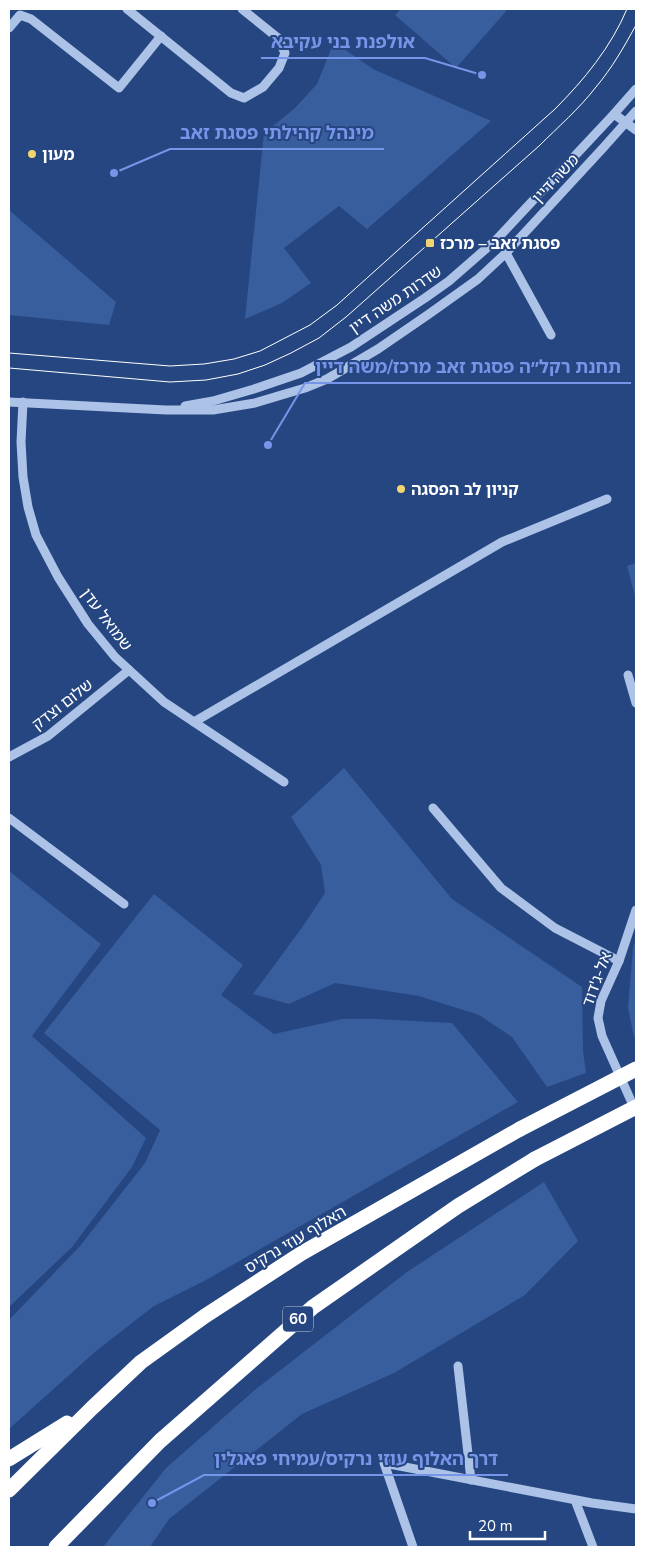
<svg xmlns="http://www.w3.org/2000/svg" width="645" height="1556" font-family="'Nunito Sans','Noto Sans Hebrew',sans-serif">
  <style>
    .green { fill: #395e9d }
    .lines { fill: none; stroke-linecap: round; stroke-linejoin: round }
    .minor { stroke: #acc2e6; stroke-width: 9 }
    .highway { stroke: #fff; stroke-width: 15 }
    .tram { stroke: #fff; stroke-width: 1 }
    .highway-bridge { stroke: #fff; stroke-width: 15 }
    .poi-dot { fill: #f0d570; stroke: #254680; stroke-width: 2 }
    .labels { text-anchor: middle; stroke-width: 4; stroke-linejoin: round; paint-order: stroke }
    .shield { fill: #254680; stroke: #bec8d9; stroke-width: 1 }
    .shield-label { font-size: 15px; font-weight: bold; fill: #fff }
    .poi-label { font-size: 16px; font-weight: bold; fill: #fff; stroke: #254680; text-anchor: start }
    .street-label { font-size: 16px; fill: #fff; stroke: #254680 }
    .leader { fill: none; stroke: #7795e8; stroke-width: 2 }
    .callout-dot { fill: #7795e8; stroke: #254680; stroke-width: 2 }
    .callout-label { font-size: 18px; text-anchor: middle; font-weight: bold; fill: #7795e8; stroke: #254680; stroke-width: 4; stroke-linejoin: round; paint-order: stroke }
  </style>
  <rect width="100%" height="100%" fill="#254680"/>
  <!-- green -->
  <g class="green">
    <polygon points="401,9 508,9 456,68 395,15"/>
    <polygon points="334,42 373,69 491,121 367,229 339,206 284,248 311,283 282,303 245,319 264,133 294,109 317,84"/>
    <polygon points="9,210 116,302 109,325 9,315"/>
    <polygon points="636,563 636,600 627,566"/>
    <polygon points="344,768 452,899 582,987 583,1051 586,1073 547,1087 512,1037 479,1015 419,996 335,983 289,1004 253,994 301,929 325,893 321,865 291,817"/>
    <polygon points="9,871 101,944 32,1036 146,1138 132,1167 72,1247 9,1307"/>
    <polygon points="154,894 243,965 221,995 274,1034 342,1019 376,1019 452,1023 518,1102 206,1280 154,1306 96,1351 9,1429 9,1320 80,1246 145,1163 160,1130 44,1033"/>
    <polygon points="636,938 636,1036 634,1037 628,1008 633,948"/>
    <polygon points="544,1182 578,1241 525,1295 394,1373 302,1414 169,1519 150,1547 103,1547 166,1468 256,1389 407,1272"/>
  </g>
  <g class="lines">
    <!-- minor -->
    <g class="minor">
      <polyline points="127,9 231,93 244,98 263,87 279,68 285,53 278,38 242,9"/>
      <polyline points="9,28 20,15 31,19 119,88 161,36"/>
      <polyline points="614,114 636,130"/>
      <polyline points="506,253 551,335"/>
      <polyline points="9,402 166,410 213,410 255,403 305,388 327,379 378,349 429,314 478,279 506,253 603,148 636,111"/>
      <polyline points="23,402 21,442 23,477 28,507 36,535 58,577 88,624 115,657 164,702 284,782"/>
      <polyline points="185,406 213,401 254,389 301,373 351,347 425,298 449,281 496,240 614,114 636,89"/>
      <polyline points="628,675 636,703"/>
      <polyline points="194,722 502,542 607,499"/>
      <polyline points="9,757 48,736 129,670"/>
      <polyline points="433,808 501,888 555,928 619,961"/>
      <polyline points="9,818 124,904"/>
      <polyline points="636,1112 602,1036 598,1018 601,1001 619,961 636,910"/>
      <polyline points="458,1366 471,1480"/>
      <polyline points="575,1500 593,1547"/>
      <polyline points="413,1547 384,1463 592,1503 636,1509"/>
    </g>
    <!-- highway -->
    <g class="highway">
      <polyline points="9,1459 67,1423"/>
      <polyline points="9,1490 92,1408 141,1362 205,1316 302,1253 520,1129"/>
      <polyline points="56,1547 160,1441 313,1307 458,1206 535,1159"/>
    </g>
    <!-- tram -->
    <g class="tram">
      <path d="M 9,353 L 170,366 L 204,364 L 234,359 L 260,351 L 310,325 L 337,305 L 555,109 C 584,80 611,47 627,9"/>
      <path d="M 9,368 L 170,382 L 206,380 L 238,374 L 265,365 L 291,353 L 319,338 L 346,317 L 539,146 C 558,127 579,109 596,87 C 612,68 624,47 636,25"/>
    </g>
    <!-- highway-bridge -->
    <g class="highway-bridge">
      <polyline points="520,1129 636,1069"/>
      <polyline points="535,1159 636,1107"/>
    </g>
  </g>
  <!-- markers -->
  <g class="poi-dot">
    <circle cx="32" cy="154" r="5"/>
    <rect x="425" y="238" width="10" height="10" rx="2.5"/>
    <circle cx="401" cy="489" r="5"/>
  </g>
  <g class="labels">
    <!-- shield labels -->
    <rect class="shield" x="283" y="1306.5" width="30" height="25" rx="4"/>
    <g class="shield-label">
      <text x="298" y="1324">60</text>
    </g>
    <!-- poi labels -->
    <g class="poi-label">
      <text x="42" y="160">מעון</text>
      <text x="440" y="249">פסגת זאב – מרכז</text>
      <text x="411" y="495">קניון לב הפסגה</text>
    </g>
    <!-- street labels -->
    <g class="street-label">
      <text transform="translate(555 178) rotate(-47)" y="6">משה דיין</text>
      <text transform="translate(395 299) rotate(-34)" y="6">שדרות משה דיין</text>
      <text transform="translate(107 619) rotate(53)" y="6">שמואל עדן</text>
      <text transform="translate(62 704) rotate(-38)" y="6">שלום וצדק</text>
      <text transform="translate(596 979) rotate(-70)" y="6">אל-ג'דוד</text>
      <text transform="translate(295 1239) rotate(-31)" y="6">האלוף עוזי נרקיס</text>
    </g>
  </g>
  <!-- callouts -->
  <path class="leader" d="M482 75L425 58H261M114 173L170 149H384M268 445L305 383H631M152 1503L204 1475H508"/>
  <g class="callout-dot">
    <circle cx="482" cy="75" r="5"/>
    <circle cx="114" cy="173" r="5"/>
    <circle cx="268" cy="445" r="5"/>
    <circle cx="152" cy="1503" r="5"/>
  </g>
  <g class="callout-label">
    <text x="343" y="48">אולפנת בני עקיבא</text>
    <text x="277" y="139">מינהל קהילתי פסגת זאב</text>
    <text x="468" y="373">תחנת רקל״ה פסגת זאב מרכז/משה דיין</text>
    <text x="356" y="1465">דרך האלוף עוזי נרקיס/עמיחי פאגלין</text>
  </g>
  <!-- border -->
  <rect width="645" height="1556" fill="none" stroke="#ffffff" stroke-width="20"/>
  <!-- scale -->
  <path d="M470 1531v8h75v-8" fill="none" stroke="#ffffff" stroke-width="2.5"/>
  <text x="478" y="1531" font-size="15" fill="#ffffff" stroke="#254680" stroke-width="4" paint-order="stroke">20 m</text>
</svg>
